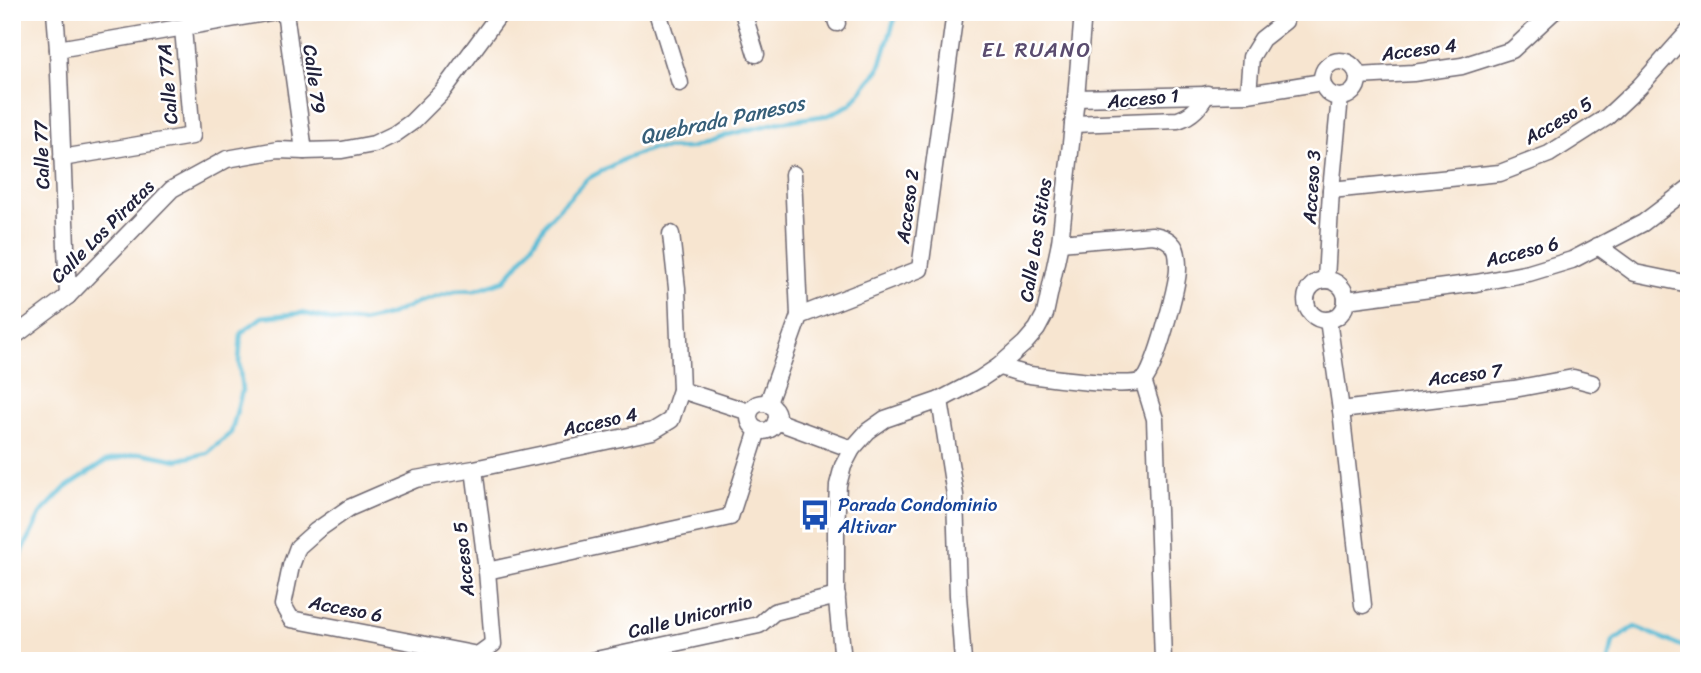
<svg xmlns="http://www.w3.org/2000/svg" width="1701" height="673" font-family="Sriracha,sans-serif">
  <style>
    .lines { fill: none; stroke-linecap: round; stroke-linejoin: round }
    .stream { stroke: #56bbd5; stroke-width: 4.5 }
    .minor-casing { stroke: #6d666f; stroke-width: 19 }
    .minor { stroke: #fff; stroke-width: 16 }
    .labels { text-anchor: middle; stroke-width: 5; stroke-linejoin: round; paint-order: stroke }
    .street-label { font-size: 19px; fill: #22223b; stroke: #fff }
    .transit-label { font-size: 19px; fill: #164399; stroke: #fff; text-anchor: start }
    .neighbourhood-label { font-size: 21px; letter-spacing: 2px; fill: #5a4c6f; stroke: #fff }
    .water-label { font-size: 21px; font-style: italic; fill: #375f79; stroke: #fff }
  </style>
  <rect width="100%" height="100%" fill="#fff"/>
  <filter id="ink" filterUnits="userSpaceOnUse"><feTurbulence type="fractalNoise" baseFrequency=".0143" numOctaves="2"/><feDisplacementMap in="SourceGraphic" scale="14" xChannelSelector="R" yChannelSelector="G"/><feConvolveMatrix kernelMatrix="1 2 1 2 8 2 1 2 1" color-interpolation-filters="sRGB"/></filter>
  <filter id="wash" filterUnits="userSpaceOnUse"><feTurbulence type="fractalNoise" baseFrequency=".00686" numOctaves="4" result="noise"/><feDisplacementMap in="SourceGraphic" scale="28" xChannelSelector="R" yChannelSelector="G"/><feGaussianBlur stdDeviation="1.57" result="paint"/><feColorMatrix in="noise" values="0 0 0 0 0 0 0 0 0 0 0 0 0 0 0 0 0 1.4 0 .05"/><feComposite in="paint" operator="in"/></filter>
  <g filter="url(#wash)">
    <rect width="100%" height="100%" fill="#f7e5d0"/>
    <g class="lines">
      <!-- stream -->
      <g class="stream">
        <polyline points="12,583 23,550 41,513 65,488 106,461 142,453 177,460 207,453 231,433 242,391 239,361 241,333 262,317 302,313 336,321 362,322 387,316 419,302 455,291 476,290 505,280 526,254 549,219 587,179 624,159 651,149 690,148 727,135 780,122 829,115 851,104 879,69 897,12"/>
        <polyline points="1609,661 1613,641 1635,627 1689,649"/>
      </g>
    </g>
  </g>
  <g filter="url(#ink)">
    <g class="lines">
      <!-- minor casing -->
      <g class="minor-casing">
        <g id="minor">
          <polyline points="55,12 58,49 68,296"/>
          <polyline points="285,12 304,151"/>
          <polyline points="658,12 680,83"/>
          <polyline points="743,12 756,54"/>
          <polyline points="834,12 837,23"/>
          <polyline points="58,49 271,12"/>
          <circle cx="1340" cy="79" r="18"/>
          <polyline points="1358,76 1413,73 1462,66 1512,50 1553,12"/>
          <polyline points="1248,94 1251,57 1262,39 1285,21"/>
          <polyline points="1076,98 1248,94 1322,82"/>
          <path d="M 1073,124 L 1178,120 C 1193,115 1199,107 1207,94"/>
          <polyline points="62,158 192,136 183,28"/>
          <polyline points="793,174 799,316"/>
          <polyline points="1331,190 1500,173 1549,154 1607,117 1639,87 1689,31"/>
          <polyline points="1598,246 1635,273 1689,284"/>
          <polyline points="1326,280 1331,190 1340,97"/>
          <circle cx="1326" cy="300" r="20"/>
          <polyline points="1346,300 1476,283 1529,273 1572,260 1643,223 1689,188"/>
          <polyline points="1328,320 1341,410 1363,605"/>
          <polyline points="12,338 68,296 172,189 227,159 278,150 304,151 342,150 374,144 395,134 412,122 442,92 501,12"/>
          <path d="M 998,367 C 1009,369 1019,373 1030,375 C 1050,378 1127,388 1143,381 C 1154,375 1178,284 1178,269 C 1178,262 1178,253 1175,248 C 1170,239 1161,236 1152,235 L 1060,243"/>
          <polyline points="1143,380 1155,419 1163,661"/>
          <polyline points="681,390 749,412"/>
          <polyline points="940,400 955,495 958,595 963,661"/>
          <circle cx="763" cy="417" r="14"/>
          <polyline points="768,403 799,316 920,269 955,12"/>
          <polyline points="1341,410 1514,389 1573,378 1592,383"/>
          <polyline points="776,421 852,449"/>
          <polyline points="474,469 487,571 493,644 478,655 291,619 283,605 291,566 298,547 316,531 349,508 416,479 474,469 653,431 671,420 681,390 677,288 671,234"/>
          <polyline points="487,571 730,517 758,430"/>
          <polyline points="591,661 759,625 774,612 837,596"/>
          <polyline points="843,661 836,591 836,530 838,485 843,466 852,449 868,431 885,419 940,400 980,379 998,367 1025,343 1037,329 1045,314 1060,243 1076,98 1083,12"/>
        </g>
      </g>
      <!-- minor -->
      <use href="#minor" class="minor"/>
    </g>
  </g>
  <!-- icons -->
  <defs>
    <g id="bus-bare" transform="scale(2.415)"><path d="M-5-6H5V4H4V6H2V4H-2V6H-4V4H-5ZM-3.5-4V0h7V-4ZM-3.5 1.2v1.5H-2V1.2ZM2 1.2v1.5H3.5V1.2Z" fill="#1a4fb4" stroke="#fff" stroke-width="2.5" paint-order="stroke"/></g>
  </defs>
  <g fill-rule="evenodd">
    <use href="#bus-bare" x="815" y="515"/>
  </g>
  <g class="labels">
    <!-- street labels -->
    <g class="street-label">
      <text transform="translate(1419 49) rotate(-7)" y="7">Acceso 4</text>
      <text transform="translate(315 79) rotate(82)" y="7">Calle 79</text>
      <text transform="translate(167 84) rotate(-95)" y="7">Calle 77A</text>
      <text transform="translate(1143 98) rotate(-5)" y="7">Acceso 1</text>
      <text transform="translate(1558 120) rotate(-30)" y="7">Acceso 5</text>
      <text transform="translate(41 155) rotate(-92)" y="7">Calle 77</text>
      <text transform="translate(1311 187) rotate(-86)" y="7">Acceso 3</text>
      <text transform="translate(907 206) rotate(-82)" y="7">Acceso 2</text>
      <text transform="translate(102 231) rotate(-45)" y="7">Calle Los Piratas</text>
      <text transform="translate(1035 240) rotate(-81)" y="7">Calle Los Sitios</text>
      <text transform="translate(1522 251) rotate(-14)" y="7">Acceso 6</text>
      <text transform="translate(1465 374) rotate(-7)" y="7">Acceso 7</text>
      <text transform="translate(600 421) rotate(-12)" y="7">Acceso 4</text>
      <text transform="translate(463 559) rotate(-96)" y="7">Acceso 5</text>
      <text transform="translate(346 608) rotate(11)" y="7">Acceso 6</text>
      <text transform="translate(690 616) rotate(-14)" y="7">Calle Unicornio</text>
    </g>
    <!-- transit labels -->
    <g class="transit-label">
      <text x="838" y="511">Parada Condominio<tspan x="838" dy="22">Altivar</tspan></text>
    </g>
    <!-- neighbourhood labels -->
    <g class="neighbourhood-label">
      <text x="1037" y="57">EL RUANO</text>
    </g>
    <!-- water labels -->
    <g class="water-label">
      <text transform="translate(722 120) rotate(-12)" y="7">Quebrada Panesos</text>
    </g>
  </g>
  <!-- margin -->
  <rect width="1701" height="673" fill="none" stroke="#fff" stroke-width="42"/>
</svg>
